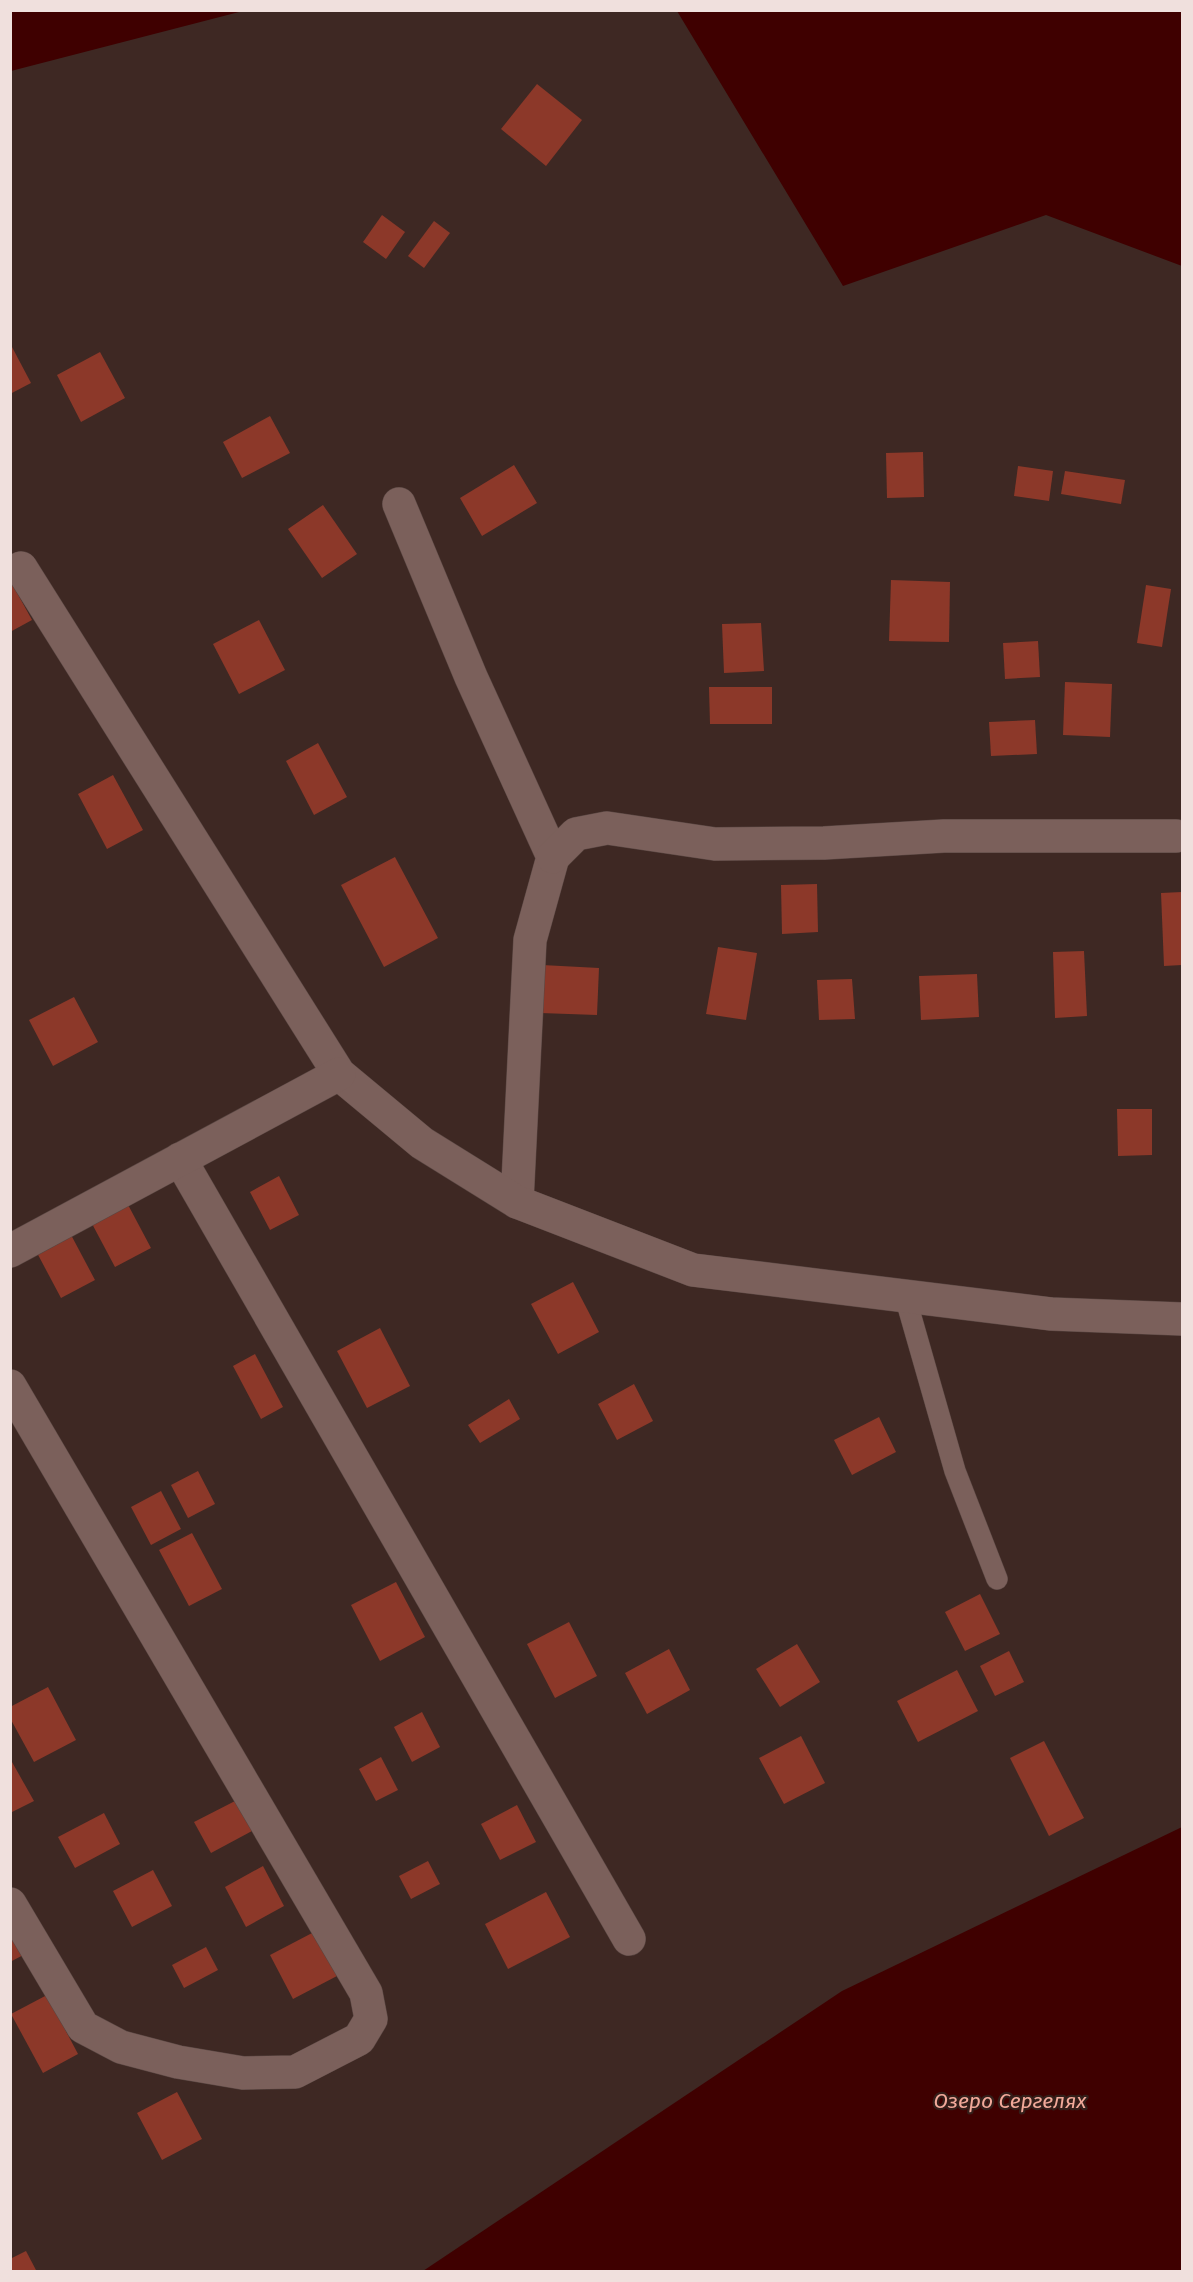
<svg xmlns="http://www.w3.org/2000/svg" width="1193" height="2282" font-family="'Fira Sans',sans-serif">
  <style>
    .water { fill: #3f0000 }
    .building { fill: #8c3829 }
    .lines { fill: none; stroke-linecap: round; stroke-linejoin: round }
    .lane-casing { stroke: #594642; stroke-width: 22 }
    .street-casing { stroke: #594642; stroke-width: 34 }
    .lane { stroke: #7b605b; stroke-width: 21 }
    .street { stroke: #7b605b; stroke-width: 33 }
    .labels { text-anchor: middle; stroke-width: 4.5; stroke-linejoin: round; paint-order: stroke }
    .water-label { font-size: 21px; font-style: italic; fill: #f2a99a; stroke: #341e1a }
  </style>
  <rect width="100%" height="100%" fill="#3e2823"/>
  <!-- water -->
  <g class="water">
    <polygon points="11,10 243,10 243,11 11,71"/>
    <polygon points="677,11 1182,11 1182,266 1046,215 843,286"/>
    <polygon points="1182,1827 1182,2271 423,2271 842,1991"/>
  </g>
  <!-- building -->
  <g class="building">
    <polygon points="537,84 582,120 546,166 501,129"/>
    <polygon points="382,215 405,232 386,259 363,242"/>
    <polygon points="434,221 450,233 424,268 408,256"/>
    <polygon points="12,347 31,383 10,394 10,348"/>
    <polygon points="100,352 125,398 81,422 57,375"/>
    <polygon points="270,416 290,453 242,478 223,442"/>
    <polygon points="923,452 924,497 887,498 886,453"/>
    <polygon points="514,465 537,503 482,536 460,498"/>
    <polygon points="1018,466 1053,471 1049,501 1014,496"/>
    <polygon points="1065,471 1125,480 1121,504 1061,494"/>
    <polygon points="323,505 357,554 322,578 288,529"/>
    <polygon points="10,580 32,620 10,632"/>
    <polygon points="891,580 950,582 949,642 889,641"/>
    <polygon points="1146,585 1171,589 1162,647 1137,643"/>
    <polygon points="259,620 285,670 239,694 213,644"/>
    <polygon points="761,623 764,671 724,673 722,624"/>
    <polygon points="1038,641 1040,677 1005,679 1003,643"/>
    <polygon points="1065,682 1112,684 1110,737 1063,735"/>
    <polygon points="709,687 772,687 772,724 710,724"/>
    <polygon points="1035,720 1037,754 991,756 989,722"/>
    <polygon points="318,743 347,797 314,815 286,761"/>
    <polygon points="113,775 143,830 107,849 78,794"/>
    <polygon points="395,857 438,938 384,967 341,885"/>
    <polygon points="817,884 818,932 782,934 781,885"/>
    <polygon points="1182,892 1182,965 1164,966 1161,893"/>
    <polygon points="718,947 757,953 746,1020 706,1014"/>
    <polygon points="1084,951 1087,1016 1055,1018 1053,952"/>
    <polygon points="542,965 599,968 597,1015 540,1013"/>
    <polygon points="977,974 979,1017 921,1020 919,976"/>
    <polygon points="852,979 855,1019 819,1020 817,980"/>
    <polygon points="74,997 98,1042 53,1066 29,1020"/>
    <polygon points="1117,1109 1152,1109 1152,1155 1118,1156"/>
    <polygon points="279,1176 299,1215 270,1230 250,1192"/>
    <polygon points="126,1201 151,1248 115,1267 90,1220"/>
    <polygon points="70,1233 95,1280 61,1298 36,1251"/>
    <polygon points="573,1282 599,1332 558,1354 531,1304"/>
    <polygon points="380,1328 410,1386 367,1408 337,1351"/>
    <polygon points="255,1354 283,1407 261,1419 233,1366"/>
    <polygon points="634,1384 653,1421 617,1440 598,1404"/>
    <polygon points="509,1399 520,1419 480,1443 468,1425"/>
    <polygon points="879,1417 896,1452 852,1475 834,1440"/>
    <polygon points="198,1471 215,1504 188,1518 171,1485"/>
    <polygon points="161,1491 181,1529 151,1545 131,1507"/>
    <polygon points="192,1533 222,1589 189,1606 159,1550"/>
    <polygon points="396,1582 425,1637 380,1661 351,1605"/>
    <polygon points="980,1594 1000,1634 965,1651 945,1612"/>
    <polygon points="569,1622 597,1676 555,1698 527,1644"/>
    <polygon points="797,1644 820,1682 780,1707 756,1669"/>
    <polygon points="669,1649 690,1690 647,1714 625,1673"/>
    <polygon points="1009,1651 1024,1682 995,1696 980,1666"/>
    <polygon points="957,1670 978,1711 918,1742 897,1701"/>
    <polygon points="48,1687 76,1740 34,1762 10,1718 10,1707"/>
    <polygon points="422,1712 440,1747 412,1762 394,1727"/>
    <polygon points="801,1736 825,1783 784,1804 759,1758"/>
    <polygon points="1044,1741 1084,1818 1049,1836 1010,1758"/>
    <polygon points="381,1757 398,1790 376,1801 359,1769"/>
    <polygon points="12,1762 34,1801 10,1813 10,1763"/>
    <polygon points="237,1800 252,1831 211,1853 194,1822"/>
    <polygon points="517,1805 536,1842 500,1860 481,1824"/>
    <polygon points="104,1813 120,1844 75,1868 58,1837"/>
    <polygon points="428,1861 440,1884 411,1899 399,1876"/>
    <polygon points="263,1866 284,1906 246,1927 225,1887"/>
    <polygon points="153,1870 172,1906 132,1927 113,1891"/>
    <polygon points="546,1892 570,1937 508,1969 485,1924"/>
    <polygon points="10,1926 29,1952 10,1962"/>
    <polygon points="314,1932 337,1976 293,1999 270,1955"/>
    <polygon points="206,1947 218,1970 184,1988 172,1965"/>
    <polygon points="47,1995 78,2054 43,2073 11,2014"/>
    <polygon points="177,2092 202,2139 162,2160 137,2113"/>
    <polygon points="26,2251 37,2272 10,2272 10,2259"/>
  </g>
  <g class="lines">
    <!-- lane casing -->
    <g class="lane-casing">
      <polyline id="lane" points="905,1296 955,1471 997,1579"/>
    </g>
    <!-- street casing -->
    <g class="street-casing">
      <g id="street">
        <polyline points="399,504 471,677 553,857 530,940 517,1202"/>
        <polyline points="21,568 339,1074 422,1143 517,1202 693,1270 1051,1314 1182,1319"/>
        <polyline points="553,857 576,834 607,828 715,844 824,843 944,836 1176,836"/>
        <polyline points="180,1159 629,1939"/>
        <polyline points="10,1251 339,1074"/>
        <polyline points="10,1386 366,1993 371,2019 359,2039 295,2072 243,2073 178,2062 121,2047 83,2027 10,1904"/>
      </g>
    </g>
    <!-- lane -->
    <use href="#lane" class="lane"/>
    <!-- street -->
    <use href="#street" class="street"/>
  </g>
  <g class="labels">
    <!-- water labels -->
    <g class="water-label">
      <text x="1010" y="2108">Озеро Сергелях</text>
    </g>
  </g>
  <!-- border -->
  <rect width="1193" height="2282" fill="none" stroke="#f0e0dd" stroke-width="24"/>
</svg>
